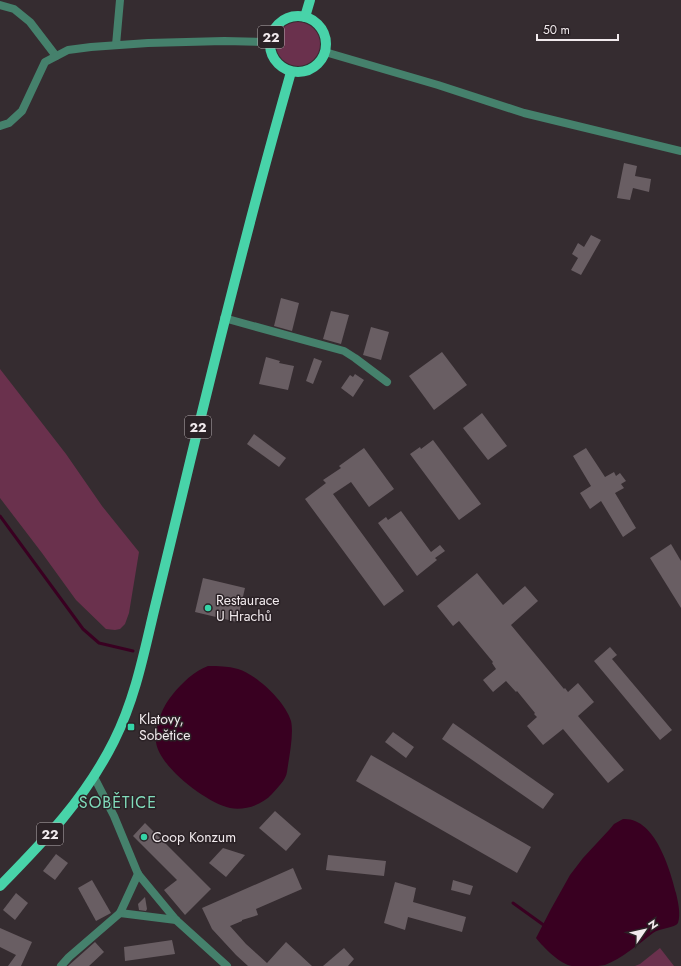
<svg xmlns="http://www.w3.org/2000/svg" width="681" height="966" font-family="Jost,sans-serif">
  <style>
    .green { fill: #6a314d }
    .water { fill: #390021 }
    .lines { fill: none; stroke-linecap: round; stroke-linejoin: round }
    .stream { stroke: #390021; stroke-width: 3 }
    .building { fill: #695e63 }
    .street { stroke: #45816c; stroke-width: 8 }
    .primary { stroke: #48d3a9; stroke-width: 10 }
    .poi-dot { fill: #35d4a7; stroke: #2b2226; stroke-width: 1.5 }
    .labels { text-anchor: middle; stroke-width: 3; stroke-linejoin: round; paint-order: stroke }
    .shield { fill: #2b2226; stroke: #b6aeb1; stroke-width: 1 }
    .shield-label { font-size: 13px; font-weight: bold; fill: #f1eaed }
    .poi-label { font-size: 14px; fill: #f1eaed; stroke: #2b2226; text-anchor: start }
    .quarter-label { font-size: 16px; letter-spacing: 1px; fill: #81dcbb; stroke: #2b2226 }
  </style>
  <rect width="100%" height="100%" fill="#352c30"/>
  <!-- green -->
  <g class="green">
    <circle cx="298" cy="44" r="22"/>
    <polygon points="0,369 66,454 102,506 139,552 129,613 125,624 120,629 115,630 106,629 76,600 42,553 0,498"/>
    <polygon points="660,948 674,966 635,966 640,964"/>
  </g>
  <!-- water -->
  <g class="water">
    <path d="M 208,666 C 218,666 228,666 238,669 C 257,675 285,701 291,721 C 294,734 289,757 287,772 C 286,780 277,788 272,794 C 262,805 244,811 230,808 C 207,803 159,767 156,742 C 155,725 162,707 173,694 C 182,683 194,671 208,666 Z"/>
    <path d="M 623,819 C 655,817 670,869 676,893 C 678,902 681,914 678,923 C 675,928 660,928 653,933 C 640,943 621,959 605,965 C 601,966 595,966 590,966 C 584,966 578,966 572,966 C 560,964 544,948 536,938 L 551,909 L 570,875 L 583,858 L 609,830 L 614,824 Z"/>
  </g>
  <g class="lines">
    <!-- stream -->
    <g class="stream">
      <polyline points="0,516 83,629 99,643 133,651"/>
      <polyline points="513,903 545,926"/>
    </g>
  </g>
  <!-- building -->
  <g class="building">
    <polygon points="624,163 637,166 635,176 651,179 649,192 633,188 630,200 617,198"/>
    <polygon points="591,235 601,240 581,275 571,270 578,258 572,254 578,243 584,247"/>
    <polygon points="281,298 299,303 292,331 274,326"/>
    <polygon points="331,311 349,315 341,344 323,339"/>
    <polygon points="371,327 389,332 381,360 363,355"/>
    <polygon points="442,352 467,385 434,410 409,376"/>
    <polygon points="266,357 280,361 279,363 294,366 288,390 259,384"/>
    <polygon points="314,358 322,361 313,384 306,381"/>
    <polygon points="355,374 364,380 353,397 341,388 350,375 353,377"/>
    <polygon points="482,413 507,446 488,460 463,428"/>
    <polygon points="254,434 286,458 279,467 247,444"/>
    <polygon points="433,440 481,504 459,520 410,454 420,447 421,449"/>
    <polygon points="364,448 394,489 369,507 351,482 333,494 404,591 384,606 305,499 326,483 323,480 341,468 339,466"/>
    <polygon points="586,448 605,477 614,472 616,476 620,473 626,481 621,484 624,488 615,493 636,528 623,537 601,501 590,509 580,493 591,486 573,456"/>
    <polygon points="401,511 431,552 440,545 445,551 435,558 437,560 417,576 378,523 386,517 388,520"/>
    <polygon points="671,544 681,561 681,608 650,558"/>
    <polygon points="477,573 503,605 525,586 538,601 511,625 564,689 565,688 568,692 578,683 594,702 578,716 624,770 608,783 563,729 543,745 527,726 537,717 534,714 535,713 517,691 516,692 506,681 493,692 483,680 496,669 492,663 493,662 459,621 453,626 437,606"/>
    <polygon points="203,578 245,588 237,622 195,612"/>
    <polygon points="610,647 617,655 612,659 672,730 660,740 594,661"/>
    <polygon points="453,723 554,794 543,809 442,739"/>
    <polygon points="393,732 414,747 406,758 385,742"/>
    <polygon points="371,755 531,847 517,873 356,781"/>
    <polygon points="275,811 301,834 286,851 259,828"/>
    <polygon points="145,823 211,889 185,915 164,890 177,880 133,836"/>
    <polygon points="223,848 245,855 226,877 209,863"/>
    <polygon points="56,854 68,863 55,880 43,871"/>
    <polygon points="328,855 386,861 384,876 326,870"/>
    <polygon points="293,868 302,889 256,909 258,915 242,920 242,921 230,926 246,944 267,963 286,942 312,966 248,966 236,955 212,929 202,908"/>
    <polygon points="92,880 111,913 96,921 78,888"/>
    <polygon points="453,880 473,886 470,895 451,890"/>
    <polygon points="395,882 416,888 413,902 466,917 462,932 408,917 405,930 384,923"/>
    <polygon points="16,893 28,903 15,920 3,910"/>
    <polygon points="145,897 147,909 146,911 139,910 138,904"/>
    <polygon points="0,928 32,942 21,966 8,966 16,955 0,947"/>
    <polygon points="172,940 175,954 125,961 124,947"/>
    <polygon points="95,942 104,952 89,966 68,966"/>
    <polygon points="344,948 354,959 348,966 323,966"/>
  </g>
  <g class="lines">
    <!-- street -->
    <g class="street">
      <polyline points="0,5 14,9 30,22 56,56"/>
      <polyline points="116,45 120,0"/>
      <polyline points="325,52 438,85 524,113 681,151"/>
      <polyline points="0,126 9,123 22,111 45,62 68,50 91,47 148,43 224,41 270,42"/>
      <polyline points="224,318 344,351 355,358 387,382"/>
      <polyline points="94,777 114,816 138,874 176,920 227,966"/>
      <polyline points="120,913 176,920"/>
      <polyline points="61,966 69,957 120,913 138,874"/>
    </g>
    <!-- primary -->
    <g class="primary">
      <circle cx="298" cy="44" r="28"/>
      <polyline points="305,17 310,0"/>
      <path d="M 0,886 C 45,840 85,799 114,741 C 134,701 143,658 153,615 C 163,575 172,535 182,495 C 216,353 251,212 291,72"/>
    </g>
  </g>
  <!-- markers -->
  <g class="poi-dot">
    <circle cx="208" cy="608" r="4"/>
    <rect x="127" y="723" width="8" height="8" rx="2"/>
    <circle cx="144" cy="837" r="4"/>
  </g>
  <g class="labels">
    <!-- shield labels -->
    <g class="shield">
      <rect x="258" y="26" width="26" height="22" rx="3"/>
      <rect x="185" y="416" width="26" height="22" rx="3"/>
      <rect x="37" y="823" width="26" height="22" rx="3"/>
    </g>
    <g class="shield-label">
      <text x="271" y="42">22</text>
      <text x="198" y="432">22</text>
      <text x="50" y="839">22</text>
    </g>
    <!-- poi labels -->
    <g class="poi-label">
      <text x="216" y="605">Restaurace<tspan x="216" dy="16">U Hrachů</tspan></text>
      <text x="139" y="724">Klatovy,<tspan x="139" dy="16">Sobětice</tspan></text>
      <text x="152" y="842">Coop Konzum</text>
    </g>
    <!-- quarter labels -->
    <g class="quarter-label">
      <text x="118" y="808">SOBĚTICE</text>
    </g>
  </g>
  <!-- north arrow -->
  <g transform="translate(645 930) rotate(56)" stroke="#2b2226" stroke-width="3" paint-order="stroke">
  <path d="M0-3L7 15L0 10L-7 15Z" fill="#f1eaed"/>
  <text y="-6" font-size="11" font-weight="bold" text-anchor="middle" fill="#f1eaed">N</text>
  </g>
  <!-- scale -->
  <path d="M537 34v6h81v-6" fill="none" stroke="#f1eaed" stroke-width="2"/>
  <text x="543" y="34" font-size="12" fill="#f1eaed" stroke="#2b2226" stroke-width="3" paint-order="stroke">50 m</text>
</svg>
